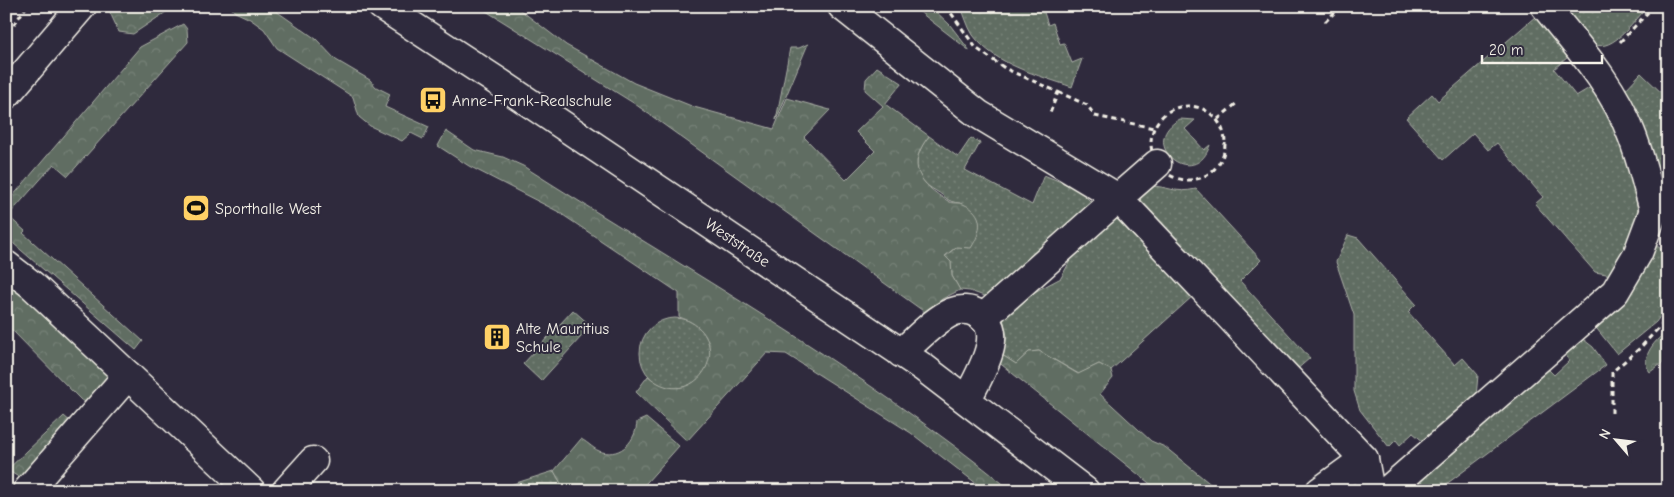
<svg xmlns="http://www.w3.org/2000/svg" width="1674" height="497" font-family="'Comic Neue',sans-serif">
  <style>
    .grass { fill: url(#grass-dots); stroke: #aaafa5 }
    .forest { fill: url(#forest-crowns); stroke: #aaafa5 }
    .lines { fill: none; stroke-linecap: round; stroke-linejoin: round }
    .minor-casing { stroke: #f4f1e8; stroke-width: 31 }
    .major-casing { stroke: #f4f1e8; stroke-width: 31 }
    .path { stroke: #f4f1e8; stroke-width: 3; stroke-dasharray: 5 4; stroke-linecap: butt }
    .minor { stroke: #2f2a3d; stroke-width: 28 }
    .major { stroke: #2f2a3d; stroke-width: 28 }
    .labels { text-anchor: middle; stroke-width: 4; stroke-linejoin: round; paint-order: stroke }
    .poi-label { font-size: 16px; fill: #f4f1e8; stroke: #2f2a3d; text-anchor: start }
    .street-label { font-size: 16px; fill: #f4f1e8; stroke: #2f2a3d }
  </style>
  <defs>
    <pattern id="grass-dots" width="8" height="8" patternUnits="userSpaceOnUse" patternTransform="scale(1.25)"><rect width="8" height="8" fill="#606d62"/><path d="M2 2h.1M6 6h.1" fill="none" stroke="#778278" stroke-width="1.8" stroke-linecap="round"/></pattern>
    <pattern id="forest-crowns" width="20" height="18" patternUnits="userSpaceOnUse" patternTransform="scale(1.25)"><rect width="20" height="18" fill="#606d62"/><path d="M2 6a3 3 0 1 1 6 0M12 15a3 3 0 1 1 6 0" fill="none" stroke="#778278"/></pattern>
  </defs>
  <rect width="100%" height="100%" fill="#2f2a3d"/>
  <filter id="ink" filterUnits="userSpaceOnUse"><feTurbulence type="fractalNoise" baseFrequency=".02" numOctaves="2"/><feDisplacementMap in="SourceGraphic" scale="10" xChannelSelector="R" yChannelSelector="G"/><feConvolveMatrix kernelMatrix="1 2 1 2 8 2 1 2 1" color-interpolation-filters="sRGB"/></filter>
  <g filter="url(#ink)">
    <!-- grass -->
    <g class="grass">
      <path d="M 960,6 L 1042,6 L 1048,25 L 1053,23 L 1060,44 L 1064,43 L 1072,63 L 1082,59 L 1072,87 C 1038,75 995,65 973,35 C 967,26 965,15 960,6 Z"/>
      <path d="M 1559,6 L 1648,6 C 1637,18 1612,54 1594,44 C 1583,39 1567,16 1559,6 Z"/>
      <polygon points="1536,16 1568,57 1554,69 1576,96 1591,87 1608,109 1632,174 1639,217 1639,229 1612,275 1595,272 1535,204 1543,197 1497,143 1488,150 1473,133 1443,160 1406,118 1432,94 1438,101"/>
      <polygon points="808,44 776,120 790,48 799,48"/>
      <polygon points="1641,73 1668,99 1668,183 1657,177 1624,91"/>
      <path d="M 1180,119 L 1195,120 L 1185,129 L 1204,150 L 1210,145 C 1195,192 1135,144 1180,119 Z"/>
      <path d="M 929,136 L 958,157 L 971,138 L 980,143 L 965,170 L 1032,205 L 1044,175 L 1078,189 L 1094,205 L 990,298 L 970,291 L 960,290 L 952,276 L 951,262 L 945,257 L 956,247 L 960,203 C 946,202 947,197 936,191 C 912,178 912,157 929,136 Z"/>
      <path d="M 1150,186 C 1168,186 1175,194 1196,189 L 1261,260 L 1240,281 L 1310,358 L 1295,371 L 1136,201 Z"/>
      <polygon points="1117,216 1194,295 1111,370 1099,364 1079,374 1039,351 1029,352 1016,364 1002,355 1007,336 1003,318 1025,297 1061,278 1073,255"/>
      <polygon points="1348,235 1358,238 1416,304 1408,312 1455,365 1463,358 1478,375 1476,397 1424,442 1413,433 1400,445 1396,440 1389,447 1360,410 1354,391 1354,315 1336,262"/>
      <polygon points="1655,244 1661,249 1668,268 1668,306 1656,322 1617,354 1593,324 1634,288 1648,264"/>
      <polygon points="573,310 591,326 541,381 523,364"/>
      <circle cx="675" cy="353" r="35"/>
      <polygon points="1579,336 1593,347 1606,365 1437,491 1402,491 1545,366 1554,375 1569,361 1564,351"/>
      <polygon points="554,471 562,485 574,491 491,491"/>
    </g>
    <!-- forest -->
    <g class="forest">
      <polygon points="107,6 170,6 169,10 133,34 119,32"/>
      <polygon points="230,6 269,6 316,39 336,60 370,80 376,87 390,94 385,107 429,127 423,139 411,133 402,141 370,126 359,117 353,97 277,48 264,29 250,19 235,12"/>
      <path d="M 478,6 L 515,6 L 566,45 L 634,83 L 694,107 L 774,129 L 787,98 L 830,110 L 804,137 L 846,180 L 875,151 L 856,132 L 883,106 L 865,90 L 866,79 L 877,67 L 902,83 L 885,104 L 929,136 C 905,166 920,184 948,201 C 952,204 958,202 963,204 C 985,213 982,231 971,248 L 956,247 L 945,256 L 951,262 L 952,276 L 960,290 L 942,299 L 926,313 L 635,104 Z"/>
      <polygon points="912,6 930,6 950,25 970,51"/>
      <polygon points="183,24 187,29 188,42 68,176 54,164 8,216 25,231 23,233 143,341 136,350 6,237 6,204 140,47"/>
      <path d="M 446,131 L 474,150 L 503,157 L 523,166 C 688,271 860,367 1012,491 L 986,491 L 911,433 L 786,354 L 767,353 L 687,441 L 636,392 L 648,376 C 696,418 742,336 679,317 L 679,293 L 557,211 L 469,166 L 438,146 Z"/>
      <polygon points="6,283 9,283 108,371 108,380 89,403 81,400 6,324"/>
      <path d="M 1668,330 L 1668,359 L 1650,372 C 1638,357 1657,339 1668,330 Z"/>
      <polygon points="1039,351 1078,374 1099,364 1111,370 1113,378 1100,394 1151,441 1165,447 1219,491 1159,491 997,361 1002,355 1016,364 1029,352"/>
      <polygon points="64,416 72,423 22,479 7,470"/>
      <path d="M 646,418 L 679,446 L 639,491 L 574,491 L 562,485 L 554,471 L 581,439 C 589,443 594,450 602,452 C 622,457 636,440 637,422 Z"/>
    </g>
    <g class="lines">
      <!-- minor casing -->
      <g class="minor-casing">
        <g id="minor">
          <polyline points="842,6 978,114 1118,198 983,318"/>
          <path d="M 1545,6 C 1577,46 1613,85 1631,133 C 1641,158 1647,185 1654,210"/>
          <polyline points="6,95 82,6"/>
          <polyline points="1157,164 1118,198 1364,459 1370,491"/>
          <polyline points="6,265 32,285 251,491"/>
          <path d="M 901,353 C 916,340 934,320 952,312 C 960,309 970,309 978,314 C 1009,332 977,377 967,400"/>
          <polyline points="27,491 128,375"/>
          <polyline points="286,491 313,461"/>
          <polyline points="1320,491 1364,459"/>
          <polyline points="1387,491 1615,292 1638,253 1654,210 1668,204"/>
        </g>
      </g>
      <!-- major casing -->
      <g class="major-casing">
        <polyline id="major" points="382,6 500,83 924,368 1085,491"/>
      </g>
      <!-- path -->
      <g class="path">
        <polyline points="946,6 976,48 1006,69 1058,92 1049,116"/>
        <polyline points="6,18 14,24 27,6"/>
        <polyline points="1325,22 1341,6"/>
        <polyline points="1620,42 1654,6"/>
        <polyline points="1058,92 1087,105 1095,116 1154,128"/>
        <circle cx="1188" cy="143" r="37"/>
        <polyline points="1218,119 1237,103"/>
        <polyline points="1612,413 1612,372 1640,348 1668,318"/>
      </g>
      <!-- minor -->
      <use href="#minor" class="minor"/>
      <!-- major -->
      <use href="#major" class="major"/>
    </g>
  </g>
  <!-- icons -->
  <defs>
    <g id="bus-square" transform="scale(1.4375)"><rect x="-9" y="-9" width="18" height="18" rx="4" fill="#ffd166" stroke="#2f2a3d"/><path d="M-5-6H5V4H4V6H2V4H-2V6H-4V4H-5ZM-3.5-4V0h7V-4ZM-3.5 1.2v1.5H-2V1.2ZM2 1.2v1.5H3.5V1.2Z" fill="#111"/></g>
    <g id="stadium-square" transform="scale(1.4375)"><rect x="-9" y="-9" width="18" height="18" rx="4" fill="#ffd166" stroke="#2f2a3d"/><path d="M0-5a6.5 5 0 1 0 0 10a6.5 5 0 1 0 0-10ZM-3.5-1.8h7v3.6h-7Z" fill="#111"/></g>
    <g id="building-square" transform="scale(1.4375)"><rect x="-9" y="-9" width="18" height="18" rx="4" fill="#ffd166" stroke="#2f2a3d"/><path d="M-4-6H4V6H1V3H-1V6H-4ZM-2.5-4.3h1.7v1.8h-1.7ZM.8-4.3h1.7v1.8H.8ZM-2.5-1h1.7V.8h-1.7ZM.8-1h1.7V.8H.8Z" fill="#111"/></g>
  </defs>
  <g fill-rule="evenodd">
    <use href="#bus-square" x="433" y="100"/>
    <use href="#stadium-square" x="196" y="208"/>
    <use href="#building-square" x="497" y="337"/>
  </g>
  <g class="labels">
    <!-- poi labels -->
    <g class="poi-label">
      <text x="452" y="106">Anne-Frank-Realschule</text>
      <text x="215" y="214">Sporthalle West</text>
      <text x="516" y="334">Alte Mauritius<tspan x="516" dy="18">Schule</tspan></text>
    </g>
    <!-- street labels -->
    <g class="street-label">
      <text transform="translate(738 242) rotate(34)" y="6">Weststraße</text>
    </g>
  </g>
  <!-- margin -->
  <rect width="1674" height="497" fill="none" stroke="#2f2a3d" stroke-width="25"/>
  <rect x="12" y="12" width="1649" height="472" fill="none" stroke="#f4f1e8" stroke-width="2" filter="url(#ink)"/>
  <!-- north arrow -->
  <g transform="translate(1616 440) rotate(298)" stroke="#2f2a3d" stroke-width="4" paint-order="stroke">
  <path d="M0-4L9 19L0 12L-9 19Z" fill="#f4f1e8"/>
  <text y="-8" font-size="14" font-weight="bold" text-anchor="middle" fill="#f4f1e8">N</text>
  </g>
  <!-- scale -->
  <path d="M1482 55v8h120v-8" fill="none" stroke="#f4f1e8" stroke-width="2.5"/>
  <text x="1489" y="55" font-size="15" fill="#f4f1e8" stroke="#2f2a3d" stroke-width="4" paint-order="stroke">20 m</text>
</svg>
